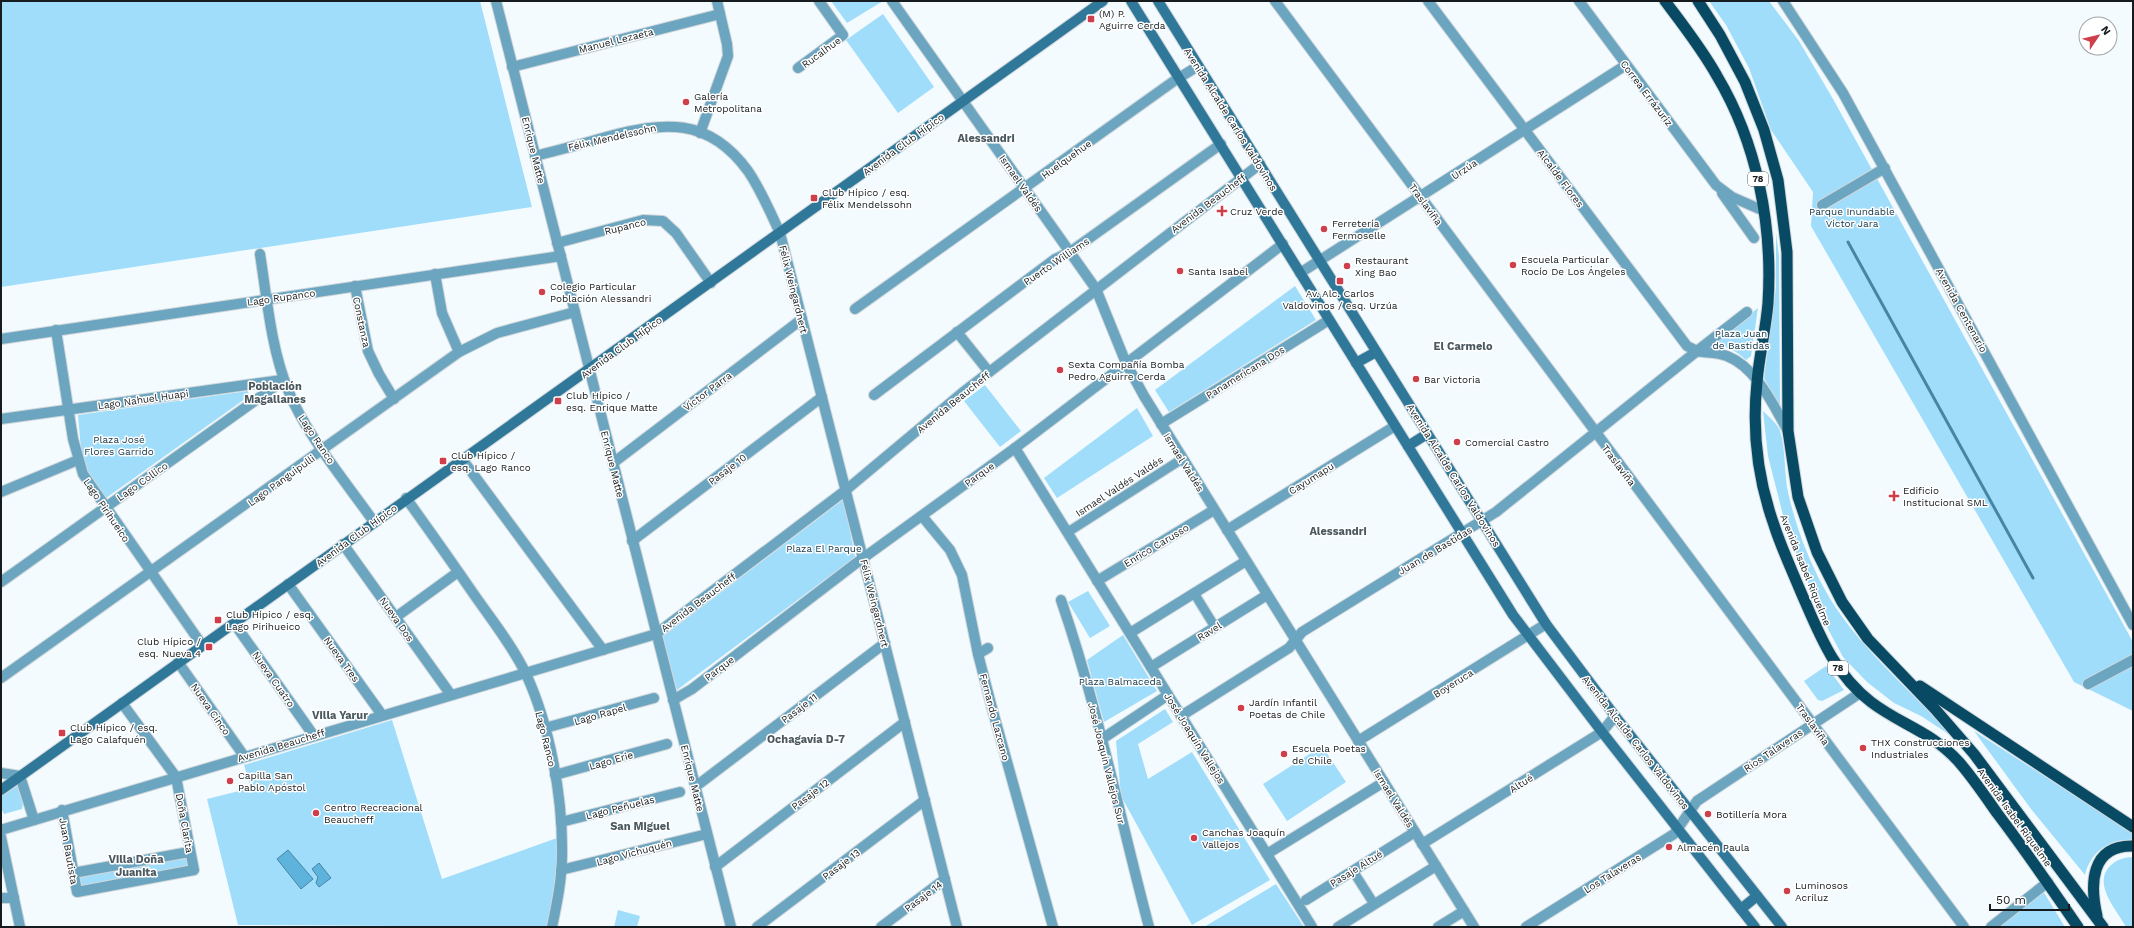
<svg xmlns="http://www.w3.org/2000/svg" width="2134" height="928" font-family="'Work Sans',sans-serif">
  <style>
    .green { fill: #a0ddfb }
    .water { fill: #5db3db; stroke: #4785a2 }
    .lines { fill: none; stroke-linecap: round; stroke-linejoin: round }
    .stream { stroke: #4785a2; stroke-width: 3 }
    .pedestrian-casing { stroke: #d0d7da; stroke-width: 11 }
    .minor-casing { stroke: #d0d7da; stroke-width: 12 }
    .tertiary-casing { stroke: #d0d7da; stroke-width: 12 }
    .secondary-casing { stroke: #d0d7da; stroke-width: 12 }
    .trunk-casing { stroke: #d0d7da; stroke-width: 13 }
    .pedestrian { stroke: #6ba5c0; stroke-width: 9 }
    .minor { stroke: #6ba5c0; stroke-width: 10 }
    .tertiary { stroke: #6ba5c0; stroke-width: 10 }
    .secondary { stroke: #2f7899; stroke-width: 10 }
    .trunk { stroke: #084a64; stroke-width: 11 }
    .poi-dot { fill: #cf3f4b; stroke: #fff; stroke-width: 1.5 }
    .labels { text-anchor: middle; stroke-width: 3; stroke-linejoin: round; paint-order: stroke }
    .shield { fill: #fff; stroke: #5b5f62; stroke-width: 1 }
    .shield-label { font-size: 9px; font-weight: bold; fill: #151b1e }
    .poi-label { font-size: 10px; fill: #151b1e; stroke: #fff; text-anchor: start }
    .street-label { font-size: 10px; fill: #151b1e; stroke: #fff }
    .park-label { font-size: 10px; fill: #0e3546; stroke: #fff }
    .neighbourhood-label { font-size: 11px; font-weight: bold; fill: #4a585f; stroke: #fff }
  </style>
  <rect width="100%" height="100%" fill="#f4fbfe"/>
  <!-- green -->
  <g class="green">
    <polygon points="1,1 480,1 532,207 1,287"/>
    <polygon points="831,1 883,1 847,23"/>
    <polygon points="1709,1 1769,1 1799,41 1833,99 2133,642 2133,711 2074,682 1811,226 1813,192 1771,130 1749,68 1726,25"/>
    <polygon points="883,14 934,87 898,113 846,40"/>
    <polygon points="1776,233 1779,256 1780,406 1764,378 1776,287"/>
    <polygon points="1295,286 1316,320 1169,412 1155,390"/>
    <path d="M 1758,308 L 1751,356 L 1746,360 C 1735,350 1726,346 1711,344 Z"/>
    <polygon points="985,385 1021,431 1000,447 964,401"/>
    <polygon points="248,391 249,396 106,498 89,474 81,449 78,415"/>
    <polygon points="1137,408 1153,436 1057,498 1044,478"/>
    <path d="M 1763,411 C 1768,416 1778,424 1780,431 C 1786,450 1784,473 1788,492 C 1795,524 1808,559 1824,588 C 1854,644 1911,690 1953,737 L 1921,716 L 1894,703 L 1867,682 L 1843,657 L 1819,612 L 1786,527 L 1768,456 Z"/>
    <polygon points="844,499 855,557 677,690 662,637"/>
    <polygon points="1088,591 1110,626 1090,638 1068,602"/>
    <polygon points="1123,635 1157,691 1104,722 1087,660"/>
    <polygon points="1826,666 1844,690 1822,701 1818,700 1804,681"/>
    <polygon points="1165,709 1173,722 1138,744 1148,779 1192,752 1270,880 1192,925 1121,796 1116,741"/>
    <polygon points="392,720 442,879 557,838 558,872 548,927 238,925 207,799 251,788 244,765"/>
    <path d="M 1974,731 L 2133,833 L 2133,840 C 2109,838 2090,853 2085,875 L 2031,809 Z"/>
    <polygon points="1322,746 1346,782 1287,821 1263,784"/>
    <polygon points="17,785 23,803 22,809 4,814 1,808 1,792"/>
    <polygon points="186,856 188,868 77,888 75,875"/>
    <path d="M 2133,857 L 2133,927 L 2126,927 C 2117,910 2092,884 2110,866 C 2116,860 2124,857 2133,857 Z"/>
    <polygon points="1276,884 1304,927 1204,927"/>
    <polygon points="2043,891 2065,927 1996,927"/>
    <polygon points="618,910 640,916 637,927 614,927"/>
  </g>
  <!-- water -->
  <g class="water">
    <polygon points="288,850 313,879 301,889 277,859"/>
    <polygon points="319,863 331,878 319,887 316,883 318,877 312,869"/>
  </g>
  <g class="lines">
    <!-- stream -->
    <polyline class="stream" points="1848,242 2033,578"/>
    <!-- pedestrian casing -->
    <g class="pedestrian-casing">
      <g id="pedestrian">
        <polyline points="1068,532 1182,459"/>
        <polyline points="1194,593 1215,627"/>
        <polyline points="1353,871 1374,904"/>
      </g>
    </g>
    <!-- minor casing -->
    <g class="minor-casing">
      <g id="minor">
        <polyline points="496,1 731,927"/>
        <polyline points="892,1 1096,289 1126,363 1144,396 1474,927"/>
        <polyline points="1275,1 1964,927"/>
        <polyline points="1428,1 1687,346 1697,351 1747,312"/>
        <polyline points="1579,1 1716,185 1732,197 1764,211"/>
        <polyline points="512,67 720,14"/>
        <polyline points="798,68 843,35 819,1"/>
        <polyline points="700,133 728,56 727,44 717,1"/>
        <path d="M 535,156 C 559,150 582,144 606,137 C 663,122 708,116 748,171 C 761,190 770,212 780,233 L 957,927"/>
        <polyline points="1722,193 1754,238"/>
        <polyline points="1822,205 1885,168"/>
        <polyline points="557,243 643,220 663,221 676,233 711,283"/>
        <path d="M 260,254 C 267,299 271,348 288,390 C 306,435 346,482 374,522"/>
        <polyline points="1300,273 1626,65"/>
        <polyline points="435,274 442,313 459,352"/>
        <polyline points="355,286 368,351 379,374 394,399"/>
        <polyline points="855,309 1174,81 1198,66"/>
        <polyline points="56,330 73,439 83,474 202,645"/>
        <polyline points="957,332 989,372"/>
        <polyline points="1,339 561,256"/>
        <polyline points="874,395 1055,259 1070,252 1221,144"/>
        <polyline points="1,419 282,380"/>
        <polyline points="1161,424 1329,320"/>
        <polyline points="1015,448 1312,927"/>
        <polyline points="462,459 603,650"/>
        <polyline points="613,463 802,319"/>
        <polyline points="1,492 78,460"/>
        <path d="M 406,498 C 429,530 451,561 473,593 C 491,619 512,645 526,674 C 550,726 563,798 562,855 C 562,879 557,903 552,927"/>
        <polyline points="922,516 950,550 962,575 978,654 992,708 1053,927"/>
        <polyline points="1227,530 1395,426"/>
        <polyline points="632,541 822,397"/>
        <polyline points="343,544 451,695"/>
        <polyline points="1097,581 1214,510"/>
        <polyline points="1,582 284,380"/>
        <polyline points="288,584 382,715"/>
        <path d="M 1061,600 C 1098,707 1120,818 1149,927"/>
        <polyline points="396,617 458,572"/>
        <polyline points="234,623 314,736"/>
        <polyline points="1130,633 1246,561"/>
        <polyline points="978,654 988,648"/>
        <polyline points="178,662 244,756"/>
        <polyline points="1151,667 1267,595"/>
        <polyline points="1,678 459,352 497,333 575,312"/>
        <polyline points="2088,684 2133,660"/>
        <polyline points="673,700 692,689 855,564 1015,448 1283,244"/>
        <polyline points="1181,716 1289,648 1302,632 1462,533"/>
        <polyline points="545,728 654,698"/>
        <polyline points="1102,739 1168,695"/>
        <polyline points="1358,741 1546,624"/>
        <polyline points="1,773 20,776 34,820"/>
        <polyline points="555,775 667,744"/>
        <polyline points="695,787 885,643"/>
        <polyline points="62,810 77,892 194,870 176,777 122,703"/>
        <polyline points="561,822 680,792"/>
        <polyline points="1,830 656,634 846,490 962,393 1260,164"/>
        <polyline points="1,837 20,927"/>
        <polyline points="1422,844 1602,732 1615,716"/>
        <polyline points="1267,854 1384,782"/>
        <polyline points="715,867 905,722"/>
        <polyline points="561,870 707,834"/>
        <polyline points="73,873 189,852"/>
        <polyline points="1,898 14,898"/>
        <polyline points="1306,900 1415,832"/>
        <polyline points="757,927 925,800"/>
        <polyline points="881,927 945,879"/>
        <polyline points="1338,927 1436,866"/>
        <polyline points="1438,927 1464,911"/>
        <polyline points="1526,927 1674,834 1697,801 1860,693"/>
        <polyline points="1991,927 2048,882"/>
      </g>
    </g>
    <!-- tertiary casing -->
    <g class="tertiary-casing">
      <g id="tertiary">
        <polyline points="1783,1 1843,93 2133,625"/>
        <path d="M 1462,533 L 1496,512 L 1697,351 C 1707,353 1717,352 1727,356 C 1757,368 1773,405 1788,431"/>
      </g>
    </g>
    <!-- secondary casing -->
    <g class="secondary-casing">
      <g id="secondary">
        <polyline points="1131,1 1513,615 1602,732 1755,927"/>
        <polyline points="1158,1 1546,624 1615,716 1782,927"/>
        <polyline points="1356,363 1376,352"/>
        <polyline points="1408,446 1427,434"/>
        <polyline points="1,790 1103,1"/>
        <polyline points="1741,909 1757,896"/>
      </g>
    </g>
    <!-- trunk casing -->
    <g class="trunk-casing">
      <g id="trunk">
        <path d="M 1665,1 C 1683,25 1702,49 1717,76 C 1757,143 1773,225 1768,303 C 1766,329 1759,356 1757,382 C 1752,430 1758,480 1774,525 C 1781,547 1791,568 1800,590 C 1818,631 1833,673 1871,702 C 1901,725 1931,731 1959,762 C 1973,778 1985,796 1997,813 C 2025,850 2052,889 2078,927"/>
        <polyline points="1698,1 1720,35 1745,82 1764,130 1778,180 1787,252 1788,431 1798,497 1817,552 1842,602 1868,639 1935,709 1974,754 2103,927"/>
        <polyline points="1920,686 2133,827"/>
        <path d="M 2097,916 C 2090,885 2090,845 2133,846"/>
      </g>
    </g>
    <!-- pedestrian -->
    <use href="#pedestrian" class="pedestrian"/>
    <!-- minor -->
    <use href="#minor" class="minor"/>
    <!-- tertiary -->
    <use href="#tertiary" class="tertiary"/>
    <!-- secondary -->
    <use href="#secondary" class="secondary"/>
    <!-- trunk -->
    <use href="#trunk" class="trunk"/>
  </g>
  <!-- markers -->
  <g class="poi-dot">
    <rect x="1087" y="15" width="8" height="8" rx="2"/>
    <circle cx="686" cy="102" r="4"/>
    <rect x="810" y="194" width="8" height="8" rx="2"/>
    <path d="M1220 205h4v4h4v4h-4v4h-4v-4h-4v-4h4z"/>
    <circle cx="1324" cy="229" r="4"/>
    <circle cx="1513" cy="265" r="4"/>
    <circle cx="1347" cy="266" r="4"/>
    <circle cx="1180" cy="271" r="4"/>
    <rect x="1336" y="277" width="8" height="8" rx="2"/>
    <circle cx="542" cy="292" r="4"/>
    <circle cx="1060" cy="370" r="4"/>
    <circle cx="1416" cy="379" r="4"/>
    <rect x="554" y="397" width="8" height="8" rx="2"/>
    <circle cx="1457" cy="442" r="4"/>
    <rect x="439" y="457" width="8" height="8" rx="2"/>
    <path d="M1892 490h4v4h4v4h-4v4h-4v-4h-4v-4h4z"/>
    <rect x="214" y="616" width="8" height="8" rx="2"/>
    <rect x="205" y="643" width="8" height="8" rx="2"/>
    <circle cx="1241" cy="708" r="4"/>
    <rect x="58" y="729" width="8" height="8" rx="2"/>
    <circle cx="1863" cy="748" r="4"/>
    <circle cx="1284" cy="754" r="4"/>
    <circle cx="230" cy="781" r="4"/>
    <circle cx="316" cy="813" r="4"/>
    <circle cx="1708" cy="814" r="4"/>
    <circle cx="1194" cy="838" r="4"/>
    <circle cx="1669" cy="847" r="4"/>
    <circle cx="1787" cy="891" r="4"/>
  </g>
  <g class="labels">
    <!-- shield labels -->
    <g class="shield">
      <rect x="1748" y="172" width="20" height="14" rx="3"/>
      <rect x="1828" y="661" width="20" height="14" rx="3"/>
    </g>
    <g class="shield-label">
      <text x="1758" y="182">78</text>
      <text x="1838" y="671">78</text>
    </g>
    <!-- poi labels -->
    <g class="poi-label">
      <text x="1099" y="17">(M) P.<tspan x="1099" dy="12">Aguirre Cerda</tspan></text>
      <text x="694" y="100">Galería<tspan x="694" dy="12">Metropolitana</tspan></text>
      <text x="822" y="196">Club Hípico / esq.<tspan x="822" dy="12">Félix Mendelssohn</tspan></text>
      <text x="1230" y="215">Cruz Verde</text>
      <text x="1332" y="227">Ferretería<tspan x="1332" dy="12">Fermoselle</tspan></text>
      <text x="1521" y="263">Escuela Particular<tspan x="1521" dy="12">Rocío De Los Ángeles</tspan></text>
      <text x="1355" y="264">Restaurant<tspan x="1355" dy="12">Xing Bao</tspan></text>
      <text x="1188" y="275">Santa Isabel</text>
      <text x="550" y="290">Colegio Particular<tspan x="550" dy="12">Población Alessandri</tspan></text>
      <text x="1340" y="297" text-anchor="middle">Av. Alc. Carlos<tspan x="1340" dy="12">Valdovinos / esq. Urzúa</tspan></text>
      <text x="1068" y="368">Sexta Compañía Bomba<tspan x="1068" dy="12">Pedro Aguirre Cerda</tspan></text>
      <text x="1424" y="383">Bar Victoria</text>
      <text x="566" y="399">Club Hípico /<tspan x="566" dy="12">esq. Enrique Matte</tspan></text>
      <text x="1465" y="446">Comercial Castro</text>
      <text x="451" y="459">Club Hípico /<tspan x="451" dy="12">esq. Lago Ranco</tspan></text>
      <text x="1903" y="494">Edificio<tspan x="1903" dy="12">Institucional SML</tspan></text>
      <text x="226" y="618">Club Hípico / esq.<tspan x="226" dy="12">Lago Pirihueico</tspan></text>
      <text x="201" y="645" text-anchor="end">Club Hípico /<tspan x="201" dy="12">esq. Nueva 4</tspan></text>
      <text x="1249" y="706">Jardín Infantil<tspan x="1249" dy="12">Poetas de Chile</tspan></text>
      <text x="70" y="731">Club Hípico / esq.<tspan x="70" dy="12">Lago Calafquén</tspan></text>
      <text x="1871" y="746">THX Construcciones<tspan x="1871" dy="12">Industriales</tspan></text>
      <text x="1292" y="752">Escuela Poetas<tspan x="1292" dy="12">de Chile</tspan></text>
      <text x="238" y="779">Capilla San<tspan x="238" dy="12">Pablo Apóstol</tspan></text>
      <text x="324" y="811">Centro Recreacional<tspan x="324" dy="12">Beaucheff</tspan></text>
      <text x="1716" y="818">Botillería Mora</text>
      <text x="1202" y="836">Canchas Joaquín<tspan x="1202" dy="12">Vallejos</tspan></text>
      <text x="1677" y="851">Almacén Paula</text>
      <text x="1795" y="889">Luminosos<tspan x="1795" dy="12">Acriluz</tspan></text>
    </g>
    <!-- street labels -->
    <g class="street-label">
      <text transform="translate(616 40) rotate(-14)" y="4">Manuel Lezaeta</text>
      <text transform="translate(821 52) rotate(-36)" y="4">Rucalhue</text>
      <text transform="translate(1647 93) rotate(53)" y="4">Correa Errázuriz</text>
      <text transform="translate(1231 119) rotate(58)" y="4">Avenida Alcalde Carlos Valdovinos</text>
      <text transform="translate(612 137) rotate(-13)" y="4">Félix Mendelssohn</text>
      <text transform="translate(903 144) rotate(-36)" y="4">Avenida Club Hípico</text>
      <text transform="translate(534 150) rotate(76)" y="4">Enrique Matte</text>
      <text transform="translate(1066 159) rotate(-36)" y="4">Huelquehue</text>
      <text transform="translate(1464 169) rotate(-33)" y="4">Urzúa</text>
      <text transform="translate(1561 178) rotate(53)" y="4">Alcalde Flores</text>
      <text transform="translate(1021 183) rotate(55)" y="4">Ismael Valdés</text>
      <text transform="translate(1208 203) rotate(-37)" y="4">Avenida Beaucheff</text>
      <text transform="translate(1426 204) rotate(54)" y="4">Traslaviña</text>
      <text transform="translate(625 226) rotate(-14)" y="4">Rupanco</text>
      <text transform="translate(1056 261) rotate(-34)" y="4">Puerto Williams</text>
      <text transform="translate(794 289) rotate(76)" y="4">Félix Weingardnert</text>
      <text transform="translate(281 297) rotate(-8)" y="4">Lago Rupanco</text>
      <text transform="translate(1962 310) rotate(61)" y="4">Avenida Centenario</text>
      <text transform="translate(362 322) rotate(78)" y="4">Constanza</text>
      <text transform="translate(621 347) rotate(-36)" y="4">Avenida Club Hípico</text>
      <text transform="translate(1245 372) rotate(-32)" y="4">Panamericana Dos</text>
      <text transform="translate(707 391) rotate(-37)" y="4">Víctor Parra</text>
      <text transform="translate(143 399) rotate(-8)" y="4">Lago Nahuel Huapi</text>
      <text transform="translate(953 402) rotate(-39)" y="4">Avenida Beaucheff</text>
      <text transform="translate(317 439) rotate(56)" y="4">Lago Ranco</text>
      <text transform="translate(1184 462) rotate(58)" y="4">Ismael Valdés</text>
      <text transform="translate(613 464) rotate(76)" y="4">Enrique Matte</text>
      <text transform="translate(1619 465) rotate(53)" y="4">Traslaviña</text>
      <text transform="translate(727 469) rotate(-37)" y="4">Pasaje 10</text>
      <text transform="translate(979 474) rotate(-36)" y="4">Parque</text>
      <text transform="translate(1454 475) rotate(58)" y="4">Avenida Alcalde Carlos Valdovinos</text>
      <text transform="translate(1311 478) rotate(-32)" y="4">Cayumapu</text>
      <text transform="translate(281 480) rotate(-36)" y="4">Lago Panguipulli</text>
      <text transform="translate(142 481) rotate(-35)" y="4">Lago Collico</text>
      <text transform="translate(1119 486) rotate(-33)" y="4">Ismael Valdés Valdés</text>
      <text transform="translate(107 510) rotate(56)" y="4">Lago Pirihueico</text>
      <text transform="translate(356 535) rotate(-36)" y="4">Avenida Club Hípico</text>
      <text transform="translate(1156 545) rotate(-31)" y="4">Enrico Carusso</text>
      <text transform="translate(1435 550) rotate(-31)" y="4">Juan de Bastidas</text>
      <text transform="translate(1806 570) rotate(68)" y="4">Avenida Isabel Riquelme</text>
      <text transform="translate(698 602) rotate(-37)" y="4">Avenida Beaucheff</text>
      <text transform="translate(875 603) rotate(76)" y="4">Félix Weingardnert</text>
      <text transform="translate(397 619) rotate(55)" y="4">Nueva Dos</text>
      <text transform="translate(1209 631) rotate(-32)" y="4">Ravel</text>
      <text transform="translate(342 659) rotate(54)" y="4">Nueva Tres</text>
      <text transform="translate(719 668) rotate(-37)" y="4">Parque</text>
      <text transform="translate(274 679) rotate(55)" y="4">Nueva Cuatro</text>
      <text transform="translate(1453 683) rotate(-32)" y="4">Boyeruca</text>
      <text transform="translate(799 708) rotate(-37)" y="4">Pasaje 11</text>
      <text transform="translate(211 709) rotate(55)" y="4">Nueva Cinco</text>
      <text transform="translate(600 714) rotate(-16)" y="4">Lago Rapel</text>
      <text transform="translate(995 717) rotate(75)" y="4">Fernando Lazcano</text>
      <text transform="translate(1813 724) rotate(54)" y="4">Traslaviña</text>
      <text transform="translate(1195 738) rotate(58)" y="4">José Joaquín Vallejos</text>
      <text transform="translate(546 739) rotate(76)" y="4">Lago Ranco</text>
      <text transform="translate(1636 742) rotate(52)" y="4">Avenida Alcalde Carlos Valdovinos</text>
      <text transform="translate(281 745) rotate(-17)" y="4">Avenida Beaucheff</text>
      <text transform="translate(1773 750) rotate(-34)" y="4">Ríos Talaveras</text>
      <text transform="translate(611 760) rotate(-16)" y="4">Lago Erie</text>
      <text transform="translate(1107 763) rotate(76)" y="4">José Joaquín Vallejos Sur</text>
      <text transform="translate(693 778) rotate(76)" y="4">Enrique Matte</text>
      <text transform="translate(1521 783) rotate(-32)" y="4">Altué</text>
      <text transform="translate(810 794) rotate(-37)" y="4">Pasaje 12</text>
      <text transform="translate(1394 798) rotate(58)" y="4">Ismael Valdés</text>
      <text transform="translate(620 807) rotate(-14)" y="4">Lago Peñuelas</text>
      <text transform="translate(2015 817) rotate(54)" y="4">Avenida Isabel Riquelme</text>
      <text transform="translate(185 823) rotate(80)" y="4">Doña Clarita</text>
      <text transform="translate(69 851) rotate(80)" y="4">Juan Bautista</text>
      <text transform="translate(634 852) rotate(-15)" y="4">Lago Vichuquén</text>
      <text transform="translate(841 864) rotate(-37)" y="4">Pasaje 13</text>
      <text transform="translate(1356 868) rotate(-32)" y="4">Pasaje Altué</text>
      <text transform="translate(1612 873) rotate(-32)" y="4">Los Talaveras</text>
      <text transform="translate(923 896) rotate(-37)" y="4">Pasaje 14</text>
    </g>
    <!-- park labels -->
    <g class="park-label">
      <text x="1852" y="215">Parque Inundable<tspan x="1852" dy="12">Víctor Jara</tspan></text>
      <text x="1741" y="337">Plaza Juan<tspan x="1741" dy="12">de Bastidas</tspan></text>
      <text x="119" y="443">Plaza José<tspan x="119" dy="12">Flores Garrido</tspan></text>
      <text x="824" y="552">Plaza El Parque</text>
      <text x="1120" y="685">Plaza Balmaceda</text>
    </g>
    <!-- neighbourhood labels -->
    <g class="neighbourhood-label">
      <text x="986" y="142">Alessandri</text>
      <text x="1463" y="350">El Carmelo</text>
      <text x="275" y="390">Población<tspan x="275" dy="13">Magallanes</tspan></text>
      <text x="1338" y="535">Alessandri</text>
      <text x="340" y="719">Villa Yarur</text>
      <text x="806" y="743">Ochagavía D-7</text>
      <text x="640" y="830">San Miguel</text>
      <text x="136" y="863">Villa Doña<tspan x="136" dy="13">Juanita</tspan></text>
    </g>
  </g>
  <!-- border -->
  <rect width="2134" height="928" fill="none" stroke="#151b1e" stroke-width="4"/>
  <!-- north arrow -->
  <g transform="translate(2098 36) rotate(55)"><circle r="19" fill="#ffffff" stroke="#a1a4a5"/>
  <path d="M0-3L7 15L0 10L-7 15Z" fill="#cf3f4b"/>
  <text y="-6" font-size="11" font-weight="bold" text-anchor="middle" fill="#151b1e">N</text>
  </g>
  <!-- scale -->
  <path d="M1990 904v6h79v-6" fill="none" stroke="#151b1e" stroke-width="2"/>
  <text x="1996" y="904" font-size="12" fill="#151b1e" stroke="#ffffff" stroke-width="3" paint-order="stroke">50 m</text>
</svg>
